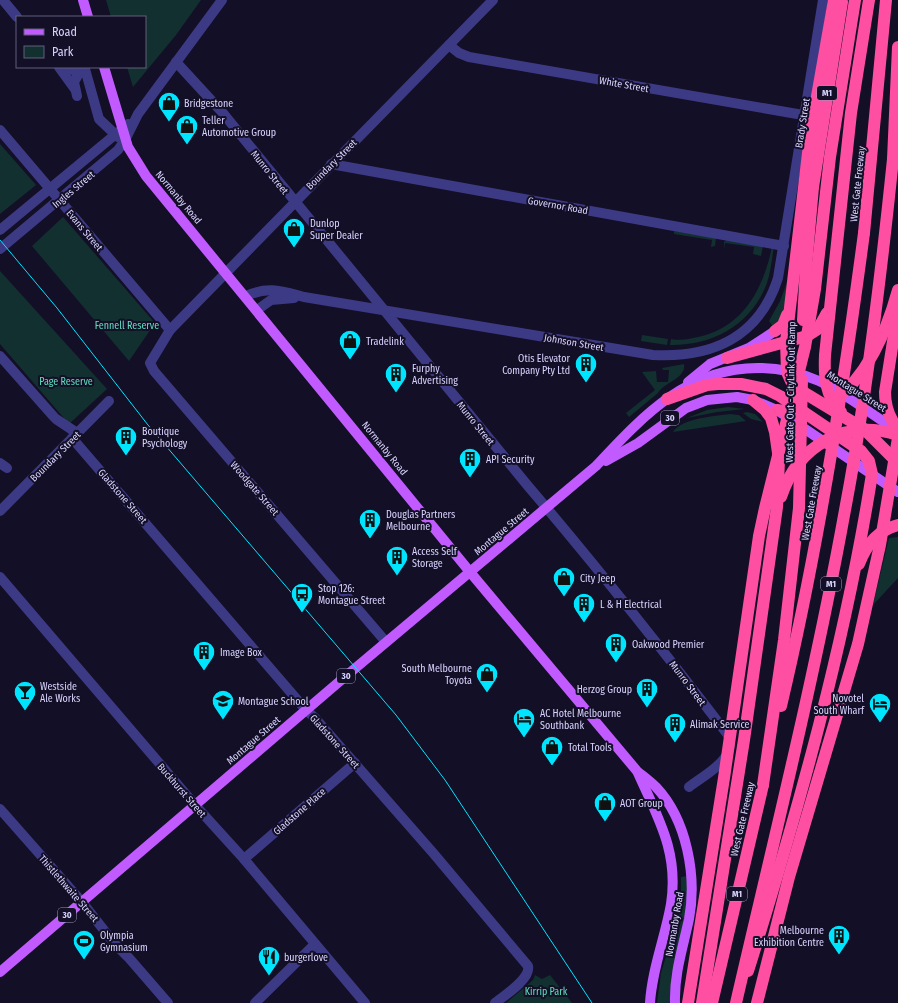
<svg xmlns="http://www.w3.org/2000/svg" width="898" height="1003" font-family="'Fira Sans Condensed',sans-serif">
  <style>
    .green { fill: #12302f }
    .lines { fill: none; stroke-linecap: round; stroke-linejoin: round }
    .minor { stroke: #3d3a85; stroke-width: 10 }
    .major { stroke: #c25bff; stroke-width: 10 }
    .highway { stroke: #ff4fa3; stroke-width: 12 }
    .tram { stroke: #00e5ff; stroke-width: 1 }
    .highway-bridge { stroke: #ff4fa3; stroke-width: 12 }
    .labels { text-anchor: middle; stroke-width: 4; stroke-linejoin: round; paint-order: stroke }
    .shield { fill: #130f26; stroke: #9e99be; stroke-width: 1 }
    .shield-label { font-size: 9px; font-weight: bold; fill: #d9d4ff }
    .street-label { font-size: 10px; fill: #d9d4ff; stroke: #130f26 }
    .poi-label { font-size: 10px; fill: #d9d4ff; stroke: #130f26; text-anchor: start }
    .park-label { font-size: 10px; fill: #5fe0c0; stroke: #130f26 }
  </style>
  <rect width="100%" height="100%" fill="#130f26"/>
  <!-- green -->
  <g class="green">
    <polygon points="106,0 201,0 176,35 133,87 127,67 145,67 145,17 111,17"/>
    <polygon points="0,144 36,185 0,214"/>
    <polygon points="63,217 155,323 129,361 32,246"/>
    <polygon points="674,231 716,238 715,246 711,247 712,240 674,234"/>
    <polygon points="727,240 763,246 761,256 753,254 754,247 725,243 724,249 724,242"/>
    <path d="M 772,246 L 774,246 C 772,258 771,271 767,283 C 752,324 713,346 670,345 L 671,339 C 681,341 688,339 698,337 C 743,328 764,288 772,246 Z"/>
    <polygon points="0,271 107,389 69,424 0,344"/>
    <polygon points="787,282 784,312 774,328 769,321 780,301"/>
    <polygon points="642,335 668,339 667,345 641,341"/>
    <path d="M 684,364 C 687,378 663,383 658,393 L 629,417 L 626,413 L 655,390 L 642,372 L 656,371 L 657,382 L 668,382 L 669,370 L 663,370 L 662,368 Z"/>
    <polygon points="728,407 745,409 717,412 687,418 707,410"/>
    <polygon points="747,412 755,414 763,422 751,419 743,413"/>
    <path d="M 730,414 L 739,415 L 746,421 L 673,432 C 682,418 715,416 730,414 Z"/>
    <polygon points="898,537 898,578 873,605 889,538"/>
    <polygon points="687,876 687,900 671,1003 657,1003 661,973 681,906 681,877"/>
    <polygon points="535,975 542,979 550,975 572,1003 506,1003 533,980"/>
  </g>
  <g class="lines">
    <!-- minor -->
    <g class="minor">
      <polyline points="3,0 17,17"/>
      <polyline points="449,45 459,53 469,57 803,115"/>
      <path d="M 176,62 L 222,112 L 528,486 C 597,567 663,650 728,735 C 738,759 704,775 689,787"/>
      <polyline points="59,67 75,89"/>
      <polyline points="67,67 79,73 83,70"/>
      <polyline points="85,69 99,119 118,137"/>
      <polyline points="77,96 74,82 79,73"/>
      <polyline points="0,130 170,330"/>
      <polyline points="331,164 784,246"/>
      <polyline points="0,230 128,124"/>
      <polyline points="0,249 118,150 125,140 138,114 222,0"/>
      <path d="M 246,296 C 268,286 281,291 304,297 L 653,355 C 711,358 759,338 778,278 L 823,0"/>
      <polyline points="257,310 271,300 294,298"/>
      <polyline points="0,356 54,417"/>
      <polyline points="56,419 77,433"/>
      <path d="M 72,438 L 306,710 L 315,718 L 434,854 L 528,966 C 531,979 505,995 495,1003"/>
      <polyline points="0,463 7,468"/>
      <polyline points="0,511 109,401"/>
      <polyline points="0,577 195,805 244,859 365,1003"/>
      <polyline points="386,642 154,371 150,363 170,330 493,0"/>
      <polyline points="0,809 82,902 114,943 129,958 168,1003"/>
      <polyline points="244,859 355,763"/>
      <polyline points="255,1003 315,944"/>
    </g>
    <!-- major -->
    <g class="major">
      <polyline points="83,0 88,17"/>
      <path d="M 104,67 L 128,147 L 146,176 L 470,572 L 637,771 C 643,776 650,781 656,787 C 687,820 697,876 689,919 C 683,947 674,974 675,1003"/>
      <polyline points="688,382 710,364 749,348 775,331"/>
      <polyline points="606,461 638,443 686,408 707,400 737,397 753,400 777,410 898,492"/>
      <path d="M 638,773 C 658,818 679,852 671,904 C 665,938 652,969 650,1003"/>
      <path d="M 0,972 L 340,681 L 596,466 C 642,417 687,367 760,368 C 780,368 800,373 819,381 C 847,394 872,415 898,431"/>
    </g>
    <!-- highway -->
    <g class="highway">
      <polyline points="834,0 810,136 786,342 787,372 791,381 798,389 864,429 898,463"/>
      <polyline points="893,159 898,47"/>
      <polyline points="813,187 842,2"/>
      <polyline points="864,233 886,0"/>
      <path d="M 898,310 L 885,392 C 885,406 889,418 898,429"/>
      <polyline points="775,331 783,325 787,315"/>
      <polyline points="727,358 807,336 818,329 827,313"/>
      <path d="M 667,399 L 707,385 L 718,384 L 741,384 L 766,389 L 780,396 L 861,451 L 869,461 L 872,474 C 845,644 799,808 748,971"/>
      <path d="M 835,400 C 869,374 887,330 898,290"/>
      <polyline points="777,410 798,413"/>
      <path d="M 841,412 C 825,396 824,376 825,355 L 851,113 L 869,0"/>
      <path d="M 781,497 C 798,445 846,418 898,435"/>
      <path d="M 859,564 C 866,545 878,530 898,525"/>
      <polyline points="702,1003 744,740 777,507 779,460 775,432 771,418 765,410 753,400"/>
      <polyline points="712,1003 763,785"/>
    </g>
    <!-- tram -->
    <polyline class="tram" points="0,240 57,308 148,425 396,715 445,780 592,1003"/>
    <!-- highway-bridge -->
    <g class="highway-bridge">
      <polyline points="803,320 806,267 813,187"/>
      <path d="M 781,706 C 818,550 843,392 864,233"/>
      <polyline points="763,785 784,640 799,508 802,380"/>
      <polyline points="688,1003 724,778 759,536 765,508 805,347 815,289 830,157 855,0"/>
      <path d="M 736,1003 C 774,839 815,676 845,510 C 867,394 881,276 893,159"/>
      <polyline points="757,1003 789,877 858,644 880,545 898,438"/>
    </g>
  </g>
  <!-- icons -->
  <defs>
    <g id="shop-pin" transform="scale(1.15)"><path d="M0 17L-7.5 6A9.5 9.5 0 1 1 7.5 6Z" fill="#00e5ff" stroke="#130f26"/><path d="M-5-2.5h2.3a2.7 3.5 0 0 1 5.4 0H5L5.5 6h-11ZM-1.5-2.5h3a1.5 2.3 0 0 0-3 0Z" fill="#111"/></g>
    <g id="building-pin" transform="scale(1.15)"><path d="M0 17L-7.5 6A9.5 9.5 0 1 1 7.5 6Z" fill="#00e5ff" stroke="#130f26"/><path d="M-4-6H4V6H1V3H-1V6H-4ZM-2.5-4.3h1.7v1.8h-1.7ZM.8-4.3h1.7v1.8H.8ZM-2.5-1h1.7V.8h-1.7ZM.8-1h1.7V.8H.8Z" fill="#111"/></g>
    <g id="bus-pin" transform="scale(1.15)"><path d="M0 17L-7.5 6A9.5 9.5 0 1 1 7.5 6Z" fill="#00e5ff" stroke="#130f26"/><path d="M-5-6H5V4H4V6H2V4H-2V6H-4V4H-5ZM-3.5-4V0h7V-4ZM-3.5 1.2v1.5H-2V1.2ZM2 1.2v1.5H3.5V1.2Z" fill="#111"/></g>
    <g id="bar-pin" transform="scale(1.15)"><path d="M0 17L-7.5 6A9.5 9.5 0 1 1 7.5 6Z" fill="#00e5ff" stroke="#130f26"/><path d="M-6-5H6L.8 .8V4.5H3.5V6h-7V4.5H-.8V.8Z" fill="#111"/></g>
    <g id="school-pin" transform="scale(1.15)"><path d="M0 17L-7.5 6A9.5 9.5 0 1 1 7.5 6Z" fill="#00e5ff" stroke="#130f26"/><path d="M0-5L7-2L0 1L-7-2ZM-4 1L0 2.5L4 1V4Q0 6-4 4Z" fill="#111"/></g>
    <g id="hotel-pin" transform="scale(1.15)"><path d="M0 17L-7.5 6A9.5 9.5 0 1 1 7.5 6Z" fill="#00e5ff" stroke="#130f26"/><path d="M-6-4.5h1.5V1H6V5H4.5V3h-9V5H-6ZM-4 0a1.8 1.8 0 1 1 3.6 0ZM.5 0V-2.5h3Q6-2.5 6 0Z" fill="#111"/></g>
    <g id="stadium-pin" transform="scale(1.15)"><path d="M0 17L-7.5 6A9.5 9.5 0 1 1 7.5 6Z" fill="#00e5ff" stroke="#130f26"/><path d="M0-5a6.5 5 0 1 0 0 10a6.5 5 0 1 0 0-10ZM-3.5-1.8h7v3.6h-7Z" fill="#111"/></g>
    <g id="restaurant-pin" transform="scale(1.15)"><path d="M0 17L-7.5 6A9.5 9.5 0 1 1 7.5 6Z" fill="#00e5ff" stroke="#130f26"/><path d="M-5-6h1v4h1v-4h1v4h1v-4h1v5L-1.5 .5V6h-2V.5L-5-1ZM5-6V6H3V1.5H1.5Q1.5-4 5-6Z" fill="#111"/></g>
  </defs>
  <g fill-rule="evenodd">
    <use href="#shop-pin" x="169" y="103"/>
    <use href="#shop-pin" x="187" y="126"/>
    <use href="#shop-pin" x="294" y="229"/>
    <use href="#shop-pin" x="350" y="341"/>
    <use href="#building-pin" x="586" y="364"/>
    <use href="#building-pin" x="396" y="374"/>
    <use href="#building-pin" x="126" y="437"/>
    <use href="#building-pin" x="470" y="459"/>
    <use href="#building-pin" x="370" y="520"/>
    <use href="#building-pin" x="397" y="557"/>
    <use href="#shop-pin" x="564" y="578"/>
    <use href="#bus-pin" x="302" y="594"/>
    <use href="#building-pin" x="584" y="604"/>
    <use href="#building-pin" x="616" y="644"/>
    <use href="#building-pin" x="204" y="652"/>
    <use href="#shop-pin" x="487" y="674"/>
    <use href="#building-pin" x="647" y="689"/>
    <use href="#bar-pin" x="25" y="692"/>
    <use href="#school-pin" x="223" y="701"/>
    <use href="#hotel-pin" x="880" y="704"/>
    <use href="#hotel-pin" x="524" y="719"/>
    <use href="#building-pin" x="675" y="724"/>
    <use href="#shop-pin" x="552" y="747"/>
    <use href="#shop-pin" x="605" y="803"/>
    <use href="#building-pin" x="839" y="936"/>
    <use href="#stadium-pin" x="84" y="941"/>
    <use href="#restaurant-pin" x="269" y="957"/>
  </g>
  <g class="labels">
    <!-- shield labels -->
    <g class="shield">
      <rect x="817" y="86" width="20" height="14" rx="3"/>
      <rect x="661" y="411" width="18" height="14" rx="3"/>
      <rect x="821" y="577" width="20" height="14" rx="3"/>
      <rect x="337" y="669" width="18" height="14" rx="3"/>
      <rect x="727" y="887" width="20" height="14" rx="3"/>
      <rect x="58" y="908" width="18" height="14" rx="3"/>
    </g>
    <g class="shield-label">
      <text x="827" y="96">M1</text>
      <text x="670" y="421">30</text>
      <text x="831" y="587">M1</text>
      <text x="346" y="679">30</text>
      <text x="737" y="897">M1</text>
      <text x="67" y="918">30</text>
    </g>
    <!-- street labels -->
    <g class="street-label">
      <text transform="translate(624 84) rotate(10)" y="4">White Street</text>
      <text transform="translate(802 123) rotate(-81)" y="4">Brady Street</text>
      <text transform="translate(331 164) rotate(-45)" y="4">Boundary Street</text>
      <text transform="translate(270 172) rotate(51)" y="4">Munro Street</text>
      <text transform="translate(857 184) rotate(-84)" y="4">West Gate Freeway</text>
      <text transform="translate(73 189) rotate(-40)" y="4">Ingles Street</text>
      <text transform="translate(179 197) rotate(50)" y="4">Normanby Road</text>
      <text transform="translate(558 205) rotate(10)" y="4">Governor Road</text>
      <text transform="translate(85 230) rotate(50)" y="4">Evans Street</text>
      <text transform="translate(574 342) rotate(10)" y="4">Johnson Street</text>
      <text transform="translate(857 391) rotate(32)" y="4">Montague Street</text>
      <text transform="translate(790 392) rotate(-89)" y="4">West Gate Out - CityLink Out Ramp</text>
      <text transform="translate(476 423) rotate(51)" y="4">Munro Street</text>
      <text transform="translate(385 448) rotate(51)" y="4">Normanby Road</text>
      <text transform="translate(55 456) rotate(-45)" y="4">Boundary Street</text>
      <text transform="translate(255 488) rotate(49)" y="4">Woodgate Street</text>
      <text transform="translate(123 496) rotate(49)" y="4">Gladstone Street</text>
      <text transform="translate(811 503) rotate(-80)" y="4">West Gate Freeway</text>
      <text transform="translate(501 531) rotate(-40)" y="4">Montague Street</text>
      <text transform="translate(688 683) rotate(53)" y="4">Munro Street</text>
      <text transform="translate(253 740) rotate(-41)" y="4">Montague Street</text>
      <text transform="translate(335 741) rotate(48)" y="4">Gladstone Street</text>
      <text transform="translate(182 790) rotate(49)" y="4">Buckhurst Street</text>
      <text transform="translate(299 811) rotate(-41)" y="4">Gladstone Place</text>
      <text transform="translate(742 819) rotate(-77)" y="4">West Gate Freeway</text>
      <text transform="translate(69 888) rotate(49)" y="4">Thistlethwaite Street</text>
      <text transform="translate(674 924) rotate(-80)" y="4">Normanby Road</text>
    </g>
    <!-- poi labels -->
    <g class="poi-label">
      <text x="184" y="107">Bridgestone</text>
      <text x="202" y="124">Teller<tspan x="202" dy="12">Automotive Group</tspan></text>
      <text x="310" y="227">Dunlop<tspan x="310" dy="12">Super Dealer</tspan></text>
      <text x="366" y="345">Tradelink</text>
      <text x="570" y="362" text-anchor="end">Otis Elevator<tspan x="570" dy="12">Company Pty Ltd</tspan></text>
      <text x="412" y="372">Furphy<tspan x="412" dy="12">Advertising</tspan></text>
      <text x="142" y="435">Boutique<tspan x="142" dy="12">Psychology</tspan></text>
      <text x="486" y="463">API Security</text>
      <text x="386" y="518">Douglas Partners<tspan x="386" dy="12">Melbourne</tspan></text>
      <text x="412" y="555">Access Self<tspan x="412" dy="12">Storage</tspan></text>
      <text x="580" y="582">City Jeep</text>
      <text x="318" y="592">Stop 126:<tspan x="318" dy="12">Montague Street</tspan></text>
      <text x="600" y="608">L &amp; H Electrical</text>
      <text x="632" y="648">Oakwood Premier</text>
      <text x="220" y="656">Image Box</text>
      <text x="472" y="672" text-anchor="end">South Melbourne<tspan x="472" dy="12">Toyota</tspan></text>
      <text x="40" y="690">Westside<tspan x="40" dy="12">Ale Works</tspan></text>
      <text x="632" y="693" text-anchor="end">Herzog Group</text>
      <text x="864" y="702" text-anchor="end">Novotel<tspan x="864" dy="12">South Wharf</tspan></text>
      <text x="238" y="705">Montague School</text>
      <text x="540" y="717">AC Hotel Melbourne<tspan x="540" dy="12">Southbank</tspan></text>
      <text x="690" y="728">Alimak Service</text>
      <text x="568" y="751">Total Tools</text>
      <text x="620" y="807">AOT Group</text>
      <text x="824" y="934" text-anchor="end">Melbourne<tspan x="824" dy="12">Exhibition Centre</tspan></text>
      <text x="100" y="939">Olympia<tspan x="100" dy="12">Gymnasium</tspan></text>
      <text x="284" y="961">burgerlove</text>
    </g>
    <!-- park labels -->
    <g class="park-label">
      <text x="127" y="329">Fennell Reserve</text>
      <text x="66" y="385">Page Reserve</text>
      <text x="546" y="995">Kirrip Park</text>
    </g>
  </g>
  <!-- legend -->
  <rect x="16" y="16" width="130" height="52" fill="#130f26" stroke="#625e7d"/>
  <rect x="24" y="29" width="20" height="6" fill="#c25bff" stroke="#625e7d"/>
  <text x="52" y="36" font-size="12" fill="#d9d4ff">Road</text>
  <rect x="24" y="46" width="20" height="12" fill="#12302f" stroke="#625e7d"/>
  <text x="52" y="56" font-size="12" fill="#d9d4ff">Park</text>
</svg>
